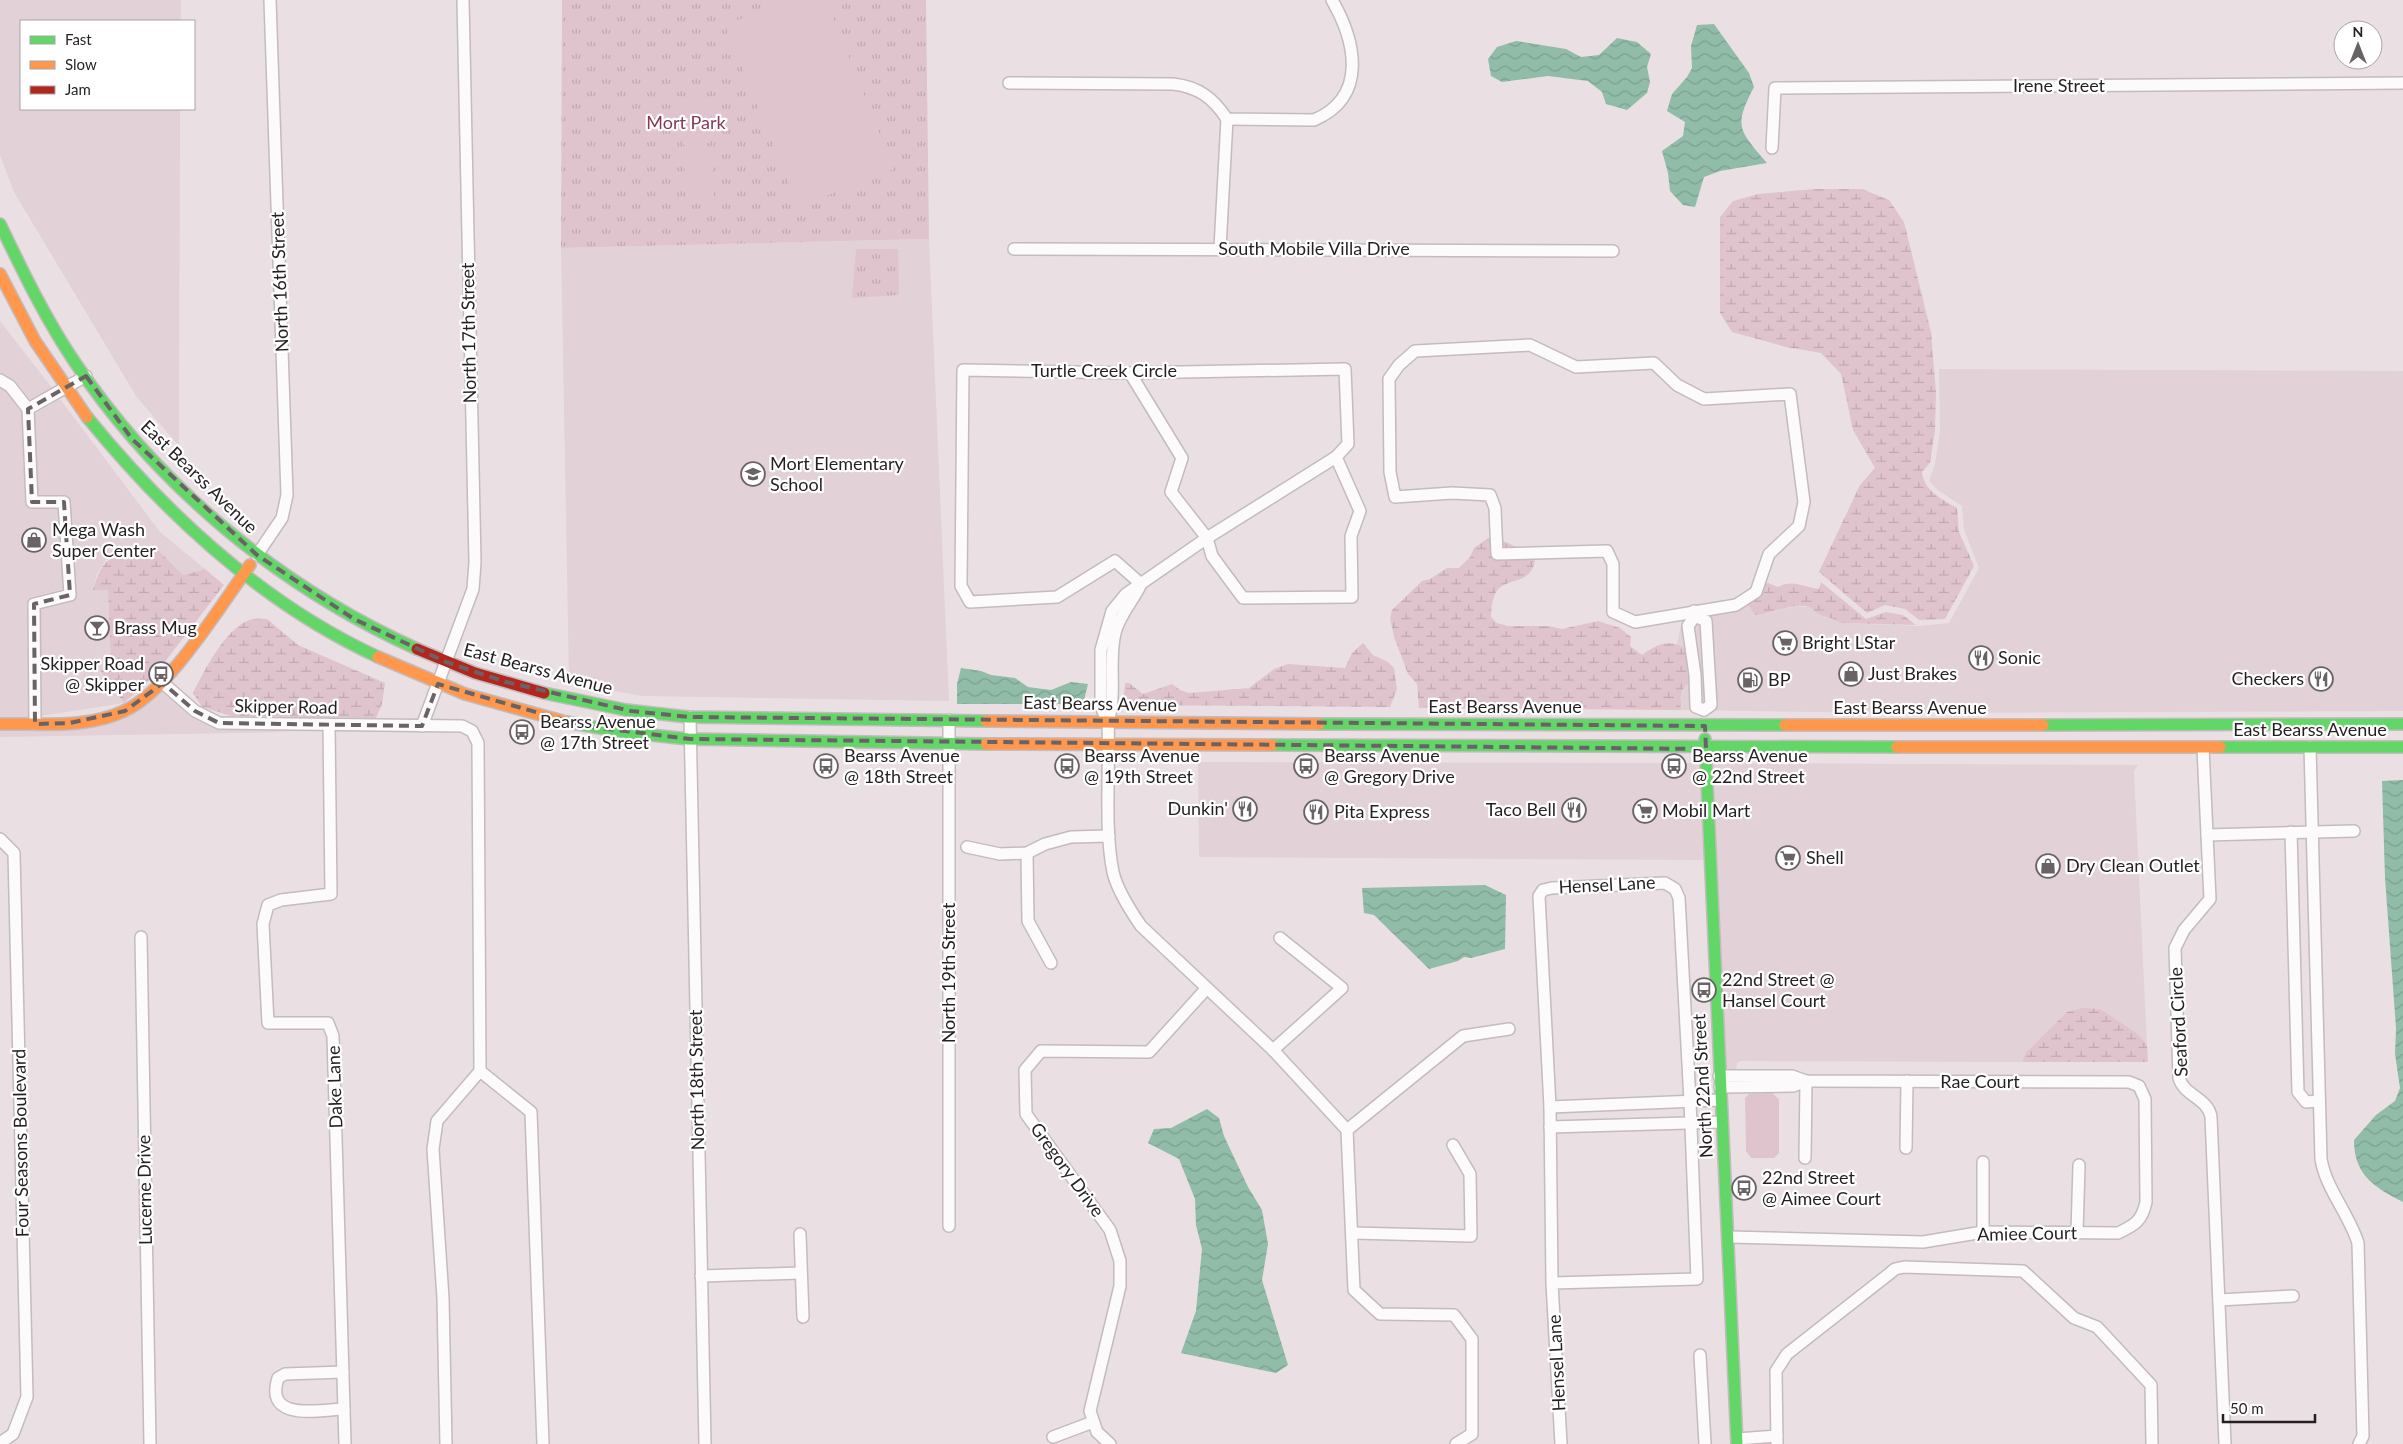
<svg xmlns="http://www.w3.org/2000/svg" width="2403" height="1444" font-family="Lato,sans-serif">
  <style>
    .built { fill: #e2d1d6 }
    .wetland { fill: url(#wetland-marsh) }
    .park { fill: url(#park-tufts) }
    .garden { fill: #e0c4cd }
    .water { fill: url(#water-waves) }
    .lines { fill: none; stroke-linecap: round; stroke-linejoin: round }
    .street-casing { stroke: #c3bbbe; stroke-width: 14 }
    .fast-casing { stroke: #c3bbbe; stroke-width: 14 }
    .slow-casing { stroke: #c3bbbe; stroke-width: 14 }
    .jam-casing { stroke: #c3bbbe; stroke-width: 14 }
    .street { stroke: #fcfafb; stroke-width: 11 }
    .fast { stroke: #63d668; stroke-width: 11 }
    .slow { stroke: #ff974d; stroke-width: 11 }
    .jam { stroke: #b3261e; stroke-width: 11 }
    .marked { fill: none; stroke: #6a6365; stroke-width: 4; stroke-dasharray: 10 6; stroke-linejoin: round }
    .labels { text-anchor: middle; stroke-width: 4.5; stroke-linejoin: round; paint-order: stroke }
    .street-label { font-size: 18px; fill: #251f21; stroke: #fff }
    .park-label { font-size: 18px; fill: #853856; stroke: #fff }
    .poi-label { font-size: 18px; fill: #251f21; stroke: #fff; text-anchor: start }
  </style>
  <defs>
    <pattern id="wetland-marsh" width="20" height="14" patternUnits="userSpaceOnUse" patternTransform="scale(1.25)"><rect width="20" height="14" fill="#e0c4cd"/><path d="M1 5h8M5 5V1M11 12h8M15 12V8" fill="none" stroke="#c0a8b0"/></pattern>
    <pattern id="park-tufts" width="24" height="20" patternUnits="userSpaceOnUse" patternTransform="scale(1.25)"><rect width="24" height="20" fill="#e0c4cd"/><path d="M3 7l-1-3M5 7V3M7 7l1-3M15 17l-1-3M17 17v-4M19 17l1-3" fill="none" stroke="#c0a8b0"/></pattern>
    <pattern id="water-waves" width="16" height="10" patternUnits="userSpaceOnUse" patternTransform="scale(1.25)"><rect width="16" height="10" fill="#90bca8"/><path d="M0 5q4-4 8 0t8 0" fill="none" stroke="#7ca190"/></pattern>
  </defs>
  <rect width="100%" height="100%" fill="#eae0e3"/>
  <!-- built -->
  <g class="built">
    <polygon points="0,0 181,0 181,21 21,21 21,109 180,109 179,446 136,396 14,192 0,155"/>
    <polygon points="929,239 949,701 642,696 569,683 561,248"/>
    <polygon points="0,321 52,388 30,400 15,381 0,372"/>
    <polygon points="1939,369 2403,371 2403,711 1892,713 1681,710 1679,693 1684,684 1693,680 1677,644 1683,616 1748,604 1766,614 1794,606 1811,607 1819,614 1831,616 1840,623 1919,626 1949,623 1979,568 1964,530 1962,506 1939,491 1929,481 1935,464 1940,431"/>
    <polygon points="0,388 6,391 22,412 25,503 32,509 58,509 63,589 32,597 27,604 28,717 0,717"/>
    <polygon points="60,399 160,532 205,569 183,575 157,549 106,560 97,574 93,590 108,590 111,670 99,670 102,677 124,703 41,716 40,610 71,602 76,594 70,502 64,495 38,495 35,414"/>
    <polygon points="163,692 191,717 215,729 296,732 0,737 0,731 41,731"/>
    <polygon points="1198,762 1700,763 1704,860 1199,857"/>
    <polygon points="1712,763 2138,765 2134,771 2147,1045 2138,1034 2125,1026 2067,1012 2026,1052 2022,1062 1741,1061 1737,1063 1736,1073 1725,1074"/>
  </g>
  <!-- wetland -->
  <g class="wetland">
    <path d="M 1815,189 L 1862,189 L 1889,200 L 1904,222 L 1931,332 L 1936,392 L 1935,431 L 1930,463 L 1922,472 C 1924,491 1942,499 1957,508 L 1959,532 L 1974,566 L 1945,619 L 1919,620 L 1905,609 L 1885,605 L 1867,613 L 1819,572 L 1860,485 L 1875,468 L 1853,430 L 1841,374 L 1821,353 L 1786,347 L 1732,332 L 1720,313 L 1720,217 L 1733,201 L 1758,194 Z"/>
    <path d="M 1488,538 C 1506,540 1521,548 1535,561 C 1530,587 1504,576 1495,594 C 1492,601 1491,610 1491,617 L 1497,623 L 1508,626 L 1549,626 L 1562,629 L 1598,621 L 1620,628 L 1631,637 L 1630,646 L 1642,655 C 1668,636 1680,641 1701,664 L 1699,673 C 1684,690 1679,684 1681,710 L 1419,708 L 1417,684 L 1408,674 L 1394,637 L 1390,618 L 1392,610 L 1422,581 L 1430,579 L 1447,568 L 1459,568 L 1470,557 L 1474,548 Z"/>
    <path d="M 133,546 L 157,549 L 183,575 L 205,569 L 224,585 L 154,676 L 124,703 L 99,670 L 111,669 L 108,590 L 93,590 C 102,560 107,560 133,546 Z"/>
    <path d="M 1763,581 L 1778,587 C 1794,579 1803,587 1819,589 L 1821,582 L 1866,619 L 1886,612 L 1903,615 L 1916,625 L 1840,623 C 1832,617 1827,618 1819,614 C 1815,612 1813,608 1809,607 C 1792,602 1773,614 1755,615 L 1748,604 Z"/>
    <path d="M 267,619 L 298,645 L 385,683 L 382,704 L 376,718 L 231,716 L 202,707 L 193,693 C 204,671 224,631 247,621 C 252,618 261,619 267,619 Z"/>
    <polygon points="1363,643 1373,655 1388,662 1394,668 1397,689 1390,707 1123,705 1125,683 1129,683 1143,694 1172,684 1180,690 1189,693 1249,688 1274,669 1288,664 1345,668 1352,653"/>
    <polygon points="2082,1008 2100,1009 2138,1034 2147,1045 2148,1062 2022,1062 2026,1052 2067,1012"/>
  </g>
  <!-- park -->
  <g class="park">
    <polygon points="562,0 926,0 929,239 561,248"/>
    <polygon points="856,249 898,249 899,295 852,298"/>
  </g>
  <!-- garden -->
  <g class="garden">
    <polygon points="790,0 826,0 894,169 798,207 725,25"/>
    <polygon points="706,96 710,143 682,145 679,98"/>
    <polygon points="711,150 714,197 687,199 683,152"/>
    <polygon points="1772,1093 1779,1099 1779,1153 1774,1158 1751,1158 1746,1151 1745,1098 1749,1094"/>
  </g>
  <!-- water -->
  <g class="water">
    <path d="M 1714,24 L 1749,73 L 1754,87 C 1733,127 1739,130 1767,163 L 1720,171 L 1704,177 L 1695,207 L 1683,205 L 1670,191 L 1668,173 L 1662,151 L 1683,136 L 1685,122 L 1667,111 L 1672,94 L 1687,77 L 1692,68 L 1691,46 L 1697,25 Z"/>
    <polygon points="1617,38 1637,42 1651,54 1647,67 1650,82 1647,93 1627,110 1606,104 1602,92 1588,81 1548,76 1502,82 1491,76 1488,59 1497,47 1516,41 1566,49 1581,57 1599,55"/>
    <polygon points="961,668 981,671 991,675 1015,678 1028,687 1051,690 1071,682 1088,684 1083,704 957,704 957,684"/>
    <path d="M 2403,780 L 2403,1202 C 2374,1187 2354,1175 2354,1140 L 2376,1115 L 2395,1101 L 2400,1088 L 2395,1054 L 2396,1028 L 2385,878 L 2382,781 Z"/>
    <polygon points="1485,885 1506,895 1505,949 1471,958 1464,957 1458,961 1429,969 1374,915 1364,913 1362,888"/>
    <polygon points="1207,1109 1219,1118 1224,1136 1248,1187 1262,1210 1268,1244 1262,1280 1288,1365 1276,1373 1181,1353 1196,1311 1202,1249 1196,1225 1195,1199 1179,1159 1148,1143 1154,1129 1171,1128"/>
  </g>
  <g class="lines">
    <!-- street casing -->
    <g class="street-casing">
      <g id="street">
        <path d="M 1009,83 L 1173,84 C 1199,87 1213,98 1227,119 L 1314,120 C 1368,97 1356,42 1332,0"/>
        <polyline points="1772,148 1775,88 2403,83"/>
        <polyline points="1220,248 1227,119"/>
        <polyline points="1014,249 1613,251"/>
        <polygon points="1530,345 1576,367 1654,363 1677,385 1704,399 1790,394 1804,502 1799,526 1769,554 1756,592 1736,605 1635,622 1613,612 1613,564 1607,551 1497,554 1495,508 1490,495 1452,493 1395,497 1390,472 1389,379 1399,365 1415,351"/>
        <polyline points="1130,373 1182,458 1171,492 1207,538 1212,556 1243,598 1352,597 1351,536 1360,511 1336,457"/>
        <polyline points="0,380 10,386 28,409 32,502 64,502 70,595 34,604 35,724"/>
        <polyline points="28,409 86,376"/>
        <polyline points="257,555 282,518 287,495 270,0"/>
        <path d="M 1140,586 C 1132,602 1119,616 1115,633 C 1108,663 1117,693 1108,722 C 1110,769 1104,828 1113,872 C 1117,890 1130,910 1141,926 L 1273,1050 L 1347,1130 L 1354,1290 L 1380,1314 L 1454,1315 L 1472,1339 L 1472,1434 L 1456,1444"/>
        <polyline points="1694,611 1695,616 1706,621 1711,705 1704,710"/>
        <polyline points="1695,616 1688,626 1695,675 1696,707 1704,710"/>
        <polyline points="163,683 195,711 219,723 462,726 472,731 478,743 480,1071 437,1121 433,1149 443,1298 446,1444"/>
        <polyline points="690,717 705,1444"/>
        <polyline points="949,720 949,1226"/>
        <polyline points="1108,722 1101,707 1101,650 1112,611 1126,594 1207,538 1336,457 1348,444 1345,369 1130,373 963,370 961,586 970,602 1057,597 1115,561 1141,584"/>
        <polyline points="329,725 331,894 281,900 268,905 263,924 268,1023 328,1023 333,1036 345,1444"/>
        <polyline points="422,726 473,589 475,562 463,0"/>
        <path d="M 2310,747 L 2321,1159 C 2326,1189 2349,1214 2358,1243 L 2363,1436 L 2359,1444"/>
        <path d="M 2203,748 L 2210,899 L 2184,930 L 2175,948 L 2179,1078 C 2184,1096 2208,1098 2211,1117 L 2225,1444"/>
        <polyline points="2291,832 2298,1092 2306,1102 2319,1101"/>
        <polyline points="2207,835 2354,831"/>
        <polyline points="0,839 14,853 27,1397 13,1434 0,1443"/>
        <polyline points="967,847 1000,854 1027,853 1045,844 1071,837 1109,836"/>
        <polyline points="1027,853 1028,921 1051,963"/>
        <polyline points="141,937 150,1444"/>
        <polyline points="1273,1050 1342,988 1280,938"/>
        <polyline points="480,1071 531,1112 543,1444"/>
        <path d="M 1719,1076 L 1792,1076 L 1806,1081 L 2129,1082 L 2139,1086 L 2145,1099 L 2146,1202 C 2142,1221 2135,1225 2118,1233 L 1983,1232 L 1923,1242 L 1729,1237"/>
        <polyline points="1720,1087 1793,1086 1806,1081"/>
        <polyline points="1550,1107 1721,1100"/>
        <polyline points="1550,1127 1722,1122"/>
        <polyline points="1347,1130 1463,1036 1509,1029"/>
        <polyline points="1906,1148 1907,1081"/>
        <polyline points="1805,1158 1806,1081"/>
        <polyline points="1983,1162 1983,1232"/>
        <polyline points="1353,1233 1471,1236 1470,1174 1453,1145"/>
        <polyline points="2077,1233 2079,1165"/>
        <polyline points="800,1234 803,1317"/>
        <polyline points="701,1276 800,1273"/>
        <polyline points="1552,1283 1697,1279 1690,1101 1679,898 1675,889 1665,883 1552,888 1543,890 1539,896 1550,1107 1552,1283 1561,1444"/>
        <polyline points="2219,1300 2293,1296"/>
        <polyline points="1700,1355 1705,1444"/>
        <path d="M 343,1372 L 285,1374 L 278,1378 C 264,1422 318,1410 344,1409"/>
        <polyline points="1053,1437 1093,1422"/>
        <polyline points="1737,1439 1777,1436"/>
        <polyline points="1110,1444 1097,1432 1090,1411 1120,1286 1120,1261 1110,1230 1026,1114 1025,1070 1041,1051 1149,1052 1206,989"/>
        <polyline points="1777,1444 1776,1371 1787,1354 1889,1274 1895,1269 1904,1267 2023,1271 2074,1318 2097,1327 2151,1385 2152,1444"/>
      </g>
    </g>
    <!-- fast casing -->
    <g class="fast-casing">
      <g id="fast">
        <path d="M 0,224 C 23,272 46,320 76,364 C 160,488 280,587 417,649"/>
        <path d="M 87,417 C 166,514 263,604 378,657"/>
        <polyline points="544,693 626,710 688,717 986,721"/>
        <polyline points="566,722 623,732 688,739 986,744"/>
        <polyline points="1319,724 1785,725"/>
        <polyline points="2043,725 2403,724"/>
        <polyline points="1705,739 1737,1444"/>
        <polyline points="1272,745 1897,747"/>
        <polyline points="2220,747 2403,747"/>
      </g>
    </g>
    <!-- slow casing -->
    <g class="slow-casing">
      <g id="slow">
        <polyline points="0,274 35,341 87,417"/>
        <polyline points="378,657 465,694 566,722"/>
        <polyline points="986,721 1319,724"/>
        <path d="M 0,724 C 40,723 87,729 124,711 C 169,691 220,606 250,565"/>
        <polyline points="1785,725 2043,725"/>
        <polyline points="986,744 1272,745"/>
        <polyline points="1897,747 2220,747"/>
      </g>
    </g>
    <!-- jam casing -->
    <g class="jam-casing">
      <polyline id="jam" points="417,649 475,673 544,693"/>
    </g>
    <!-- street -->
    <use href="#street" class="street"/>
    <!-- fast -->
    <use href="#fast" class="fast"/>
    <!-- slow -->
    <use href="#slow" class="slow"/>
    <!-- jam -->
    <use href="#jam" class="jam"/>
  </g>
  <!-- marked area -->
  <path class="marked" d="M 86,376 L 132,439 L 257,555 L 354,619 L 446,662 L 506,682 L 631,711 L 690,717 L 1705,726 L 1706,749 L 690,739 L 584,726 L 438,684 L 422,726 L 219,723 L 195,711 L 163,683 L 125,711 L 70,723 L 35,724 L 34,604 L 70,595 L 64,502 L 32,502 L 28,409 Z"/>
  <!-- icons -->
  <defs>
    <g id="school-ring" transform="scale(1.25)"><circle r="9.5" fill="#fff" stroke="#6a6365" stroke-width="1.5"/><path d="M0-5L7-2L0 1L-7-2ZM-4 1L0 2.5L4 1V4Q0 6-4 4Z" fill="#6a6365"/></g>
    <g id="shop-ring" transform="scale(1.25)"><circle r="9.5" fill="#fff" stroke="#6a6365" stroke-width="1.5"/><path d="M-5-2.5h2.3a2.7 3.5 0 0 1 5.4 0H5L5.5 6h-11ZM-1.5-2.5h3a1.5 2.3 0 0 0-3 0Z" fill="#6a6365"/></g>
    <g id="bar-ring" transform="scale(1.25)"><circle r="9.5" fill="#fff" stroke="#6a6365" stroke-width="1.5"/><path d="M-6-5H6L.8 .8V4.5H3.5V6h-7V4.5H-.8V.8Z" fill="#6a6365"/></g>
    <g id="supermarket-ring" transform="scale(1.25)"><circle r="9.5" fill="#fff" stroke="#6a6365" stroke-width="1.5"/><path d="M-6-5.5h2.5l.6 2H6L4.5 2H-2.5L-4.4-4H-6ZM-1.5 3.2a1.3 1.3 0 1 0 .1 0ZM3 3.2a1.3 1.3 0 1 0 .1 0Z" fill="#6a6365"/></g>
    <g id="restaurant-ring" transform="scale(1.25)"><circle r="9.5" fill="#fff" stroke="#6a6365" stroke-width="1.5"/><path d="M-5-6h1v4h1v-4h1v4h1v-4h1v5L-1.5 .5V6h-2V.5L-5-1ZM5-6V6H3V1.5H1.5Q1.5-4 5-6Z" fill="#6a6365"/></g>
    <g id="bus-ring" transform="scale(1.25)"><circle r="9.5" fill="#fff" stroke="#6a6365" stroke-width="1.5"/><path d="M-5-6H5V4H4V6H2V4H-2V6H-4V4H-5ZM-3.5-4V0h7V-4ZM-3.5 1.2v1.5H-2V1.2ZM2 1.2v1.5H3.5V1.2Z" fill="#6a6365"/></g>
    <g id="fuel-ring" transform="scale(1.25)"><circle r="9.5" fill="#fff" stroke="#6a6365" stroke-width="1.5"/><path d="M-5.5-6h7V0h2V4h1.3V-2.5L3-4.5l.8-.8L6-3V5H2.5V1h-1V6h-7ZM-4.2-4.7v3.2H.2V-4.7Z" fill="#6a6365"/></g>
  </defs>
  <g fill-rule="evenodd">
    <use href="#school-ring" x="753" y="474"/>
    <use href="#shop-ring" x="34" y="540"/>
    <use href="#bar-ring" x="97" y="628"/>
    <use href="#supermarket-ring" x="1785" y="643"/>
    <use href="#restaurant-ring" x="1981" y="658"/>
    <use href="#bus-ring" x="161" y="674"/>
    <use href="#shop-ring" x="1851" y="674"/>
    <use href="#restaurant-ring" x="2321" y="679"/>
    <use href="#fuel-ring" x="1750" y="680"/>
    <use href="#bus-ring" x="522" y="732"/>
    <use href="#bus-ring" x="826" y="766"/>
    <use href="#bus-ring" x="1067" y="766"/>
    <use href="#bus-ring" x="1306" y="766"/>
    <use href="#bus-ring" x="1674" y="766"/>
    <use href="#restaurant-ring" x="1245" y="809"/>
    <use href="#restaurant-ring" x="1574" y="810"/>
    <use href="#supermarket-ring" x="1645" y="811"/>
    <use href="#restaurant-ring" x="1316" y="812"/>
    <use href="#supermarket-ring" x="1788" y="858"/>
    <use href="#shop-ring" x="2048" y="866"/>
    <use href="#bus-ring" x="1704" y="990"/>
    <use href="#bus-ring" x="1744" y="1188"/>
  </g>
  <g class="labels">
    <!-- street labels -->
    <g class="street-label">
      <text x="2059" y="92">Irene Street</text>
      <text x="1314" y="255">South Mobile Villa Drive</text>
      <text transform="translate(280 282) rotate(-92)" y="6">North 16th Street</text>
      <text transform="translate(469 333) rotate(-91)" y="6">North 17th Street</text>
      <text x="1104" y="377">Turtle Creek Circle</text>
      <text transform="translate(199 477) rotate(44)" y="6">East Bearss Avenue</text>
      <text transform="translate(538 669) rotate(15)" y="6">East Bearss Avenue</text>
      <text transform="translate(1100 704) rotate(1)" y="6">East Bearss Avenue</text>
      <text transform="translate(286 707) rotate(1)" y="6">Skipper Road</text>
      <text x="1505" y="713">East Bearss Avenue</text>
      <text x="1910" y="714">East Bearss Avenue</text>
      <text x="2310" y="736">East Bearss Avenue</text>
      <text transform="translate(1607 885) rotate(-3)" y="6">Hensel Lane</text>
      <text transform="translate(949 973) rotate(-90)" y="6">North 19th Street</text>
      <text transform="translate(2179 1022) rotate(-93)" y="6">Seaford Circle</text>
      <text transform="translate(697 1080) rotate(-91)" y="6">North 18th Street</text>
      <text x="1980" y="1088">Rae Court</text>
      <text transform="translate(1703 1086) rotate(-93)" y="6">North 22nd Street</text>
      <text transform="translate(335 1087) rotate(-92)" y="6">Dake Lane</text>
      <text transform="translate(21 1143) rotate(-91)" y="6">Four Seasons Boulevard</text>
      <text transform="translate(1067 1170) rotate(54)" y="6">Gregory Drive</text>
      <text transform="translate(145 1190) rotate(-91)" y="6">Lucerne Drive</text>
      <text transform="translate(2027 1234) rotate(-1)" y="6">Amiee Court</text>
      <text transform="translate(1557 1363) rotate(-93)" y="6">Hensel Lane</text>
    </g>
    <!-- park labels -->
    <g class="park-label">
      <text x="686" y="129">Mort Park</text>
    </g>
    <!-- poi labels -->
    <g class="poi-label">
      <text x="770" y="470">Mort Elementary<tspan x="770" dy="21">School</tspan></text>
      <text x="52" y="536">Mega Wash<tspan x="52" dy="21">Super Center</tspan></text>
      <text x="114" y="634">Brass Mug</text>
      <text x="1802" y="649">Bright LStar</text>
      <text x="1998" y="664">Sonic</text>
      <text x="144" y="670" text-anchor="end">Skipper Road<tspan x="144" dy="21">@ Skipper</tspan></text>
      <text x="1868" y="680">Just Brakes</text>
      <text x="2304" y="685" text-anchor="end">Checkers</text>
      <text x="1768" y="686">BP</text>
      <text x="540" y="728">Bearss Avenue<tspan x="540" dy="21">@ 17th Street</tspan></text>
      <text x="844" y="762">Bearss Avenue<tspan x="844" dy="21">@ 18th Street</tspan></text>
      <text x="1084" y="762">Bearss Avenue<tspan x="1084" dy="21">@ 19th Street</tspan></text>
      <text x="1324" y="762">Bearss Avenue<tspan x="1324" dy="21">@ Gregory Drive</tspan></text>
      <text x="1692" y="762">Bearss Avenue<tspan x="1692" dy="21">@ 22nd Street</tspan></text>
      <text x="1228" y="815" text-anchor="end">Dunkin'</text>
      <text x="1556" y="816" text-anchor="end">Taco Bell</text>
      <text x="1662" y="817">Mobil Mart</text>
      <text x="1334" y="818">Pita Express</text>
      <text x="1806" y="864">Shell</text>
      <text x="2066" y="872">Dry Clean Outlet</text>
      <text x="1722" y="986">22nd Street @<tspan x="1722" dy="21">Hansel Court</tspan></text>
      <text x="1762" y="1184">22nd Street<tspan x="1762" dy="21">@ Aimee Court</tspan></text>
    </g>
  </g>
  <!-- legend -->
  <rect x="20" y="20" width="175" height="90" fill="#ffffff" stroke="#a8a5a6"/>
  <rect x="30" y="36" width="25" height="8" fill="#63d668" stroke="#a8a5a6"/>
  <text x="65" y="45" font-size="15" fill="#251f21">Fast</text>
  <rect x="30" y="61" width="25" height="8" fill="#ff974d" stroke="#a8a5a6"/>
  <text x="65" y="70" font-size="15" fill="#251f21">Slow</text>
  <rect x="30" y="86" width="25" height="8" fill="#b3261e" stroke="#a8a5a6"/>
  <text x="65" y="95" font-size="15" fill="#251f21">Jam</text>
  <!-- north arrow -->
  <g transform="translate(2358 45)"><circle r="24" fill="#ffffff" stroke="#a8a5a6"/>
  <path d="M0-4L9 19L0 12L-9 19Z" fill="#6a6365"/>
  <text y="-8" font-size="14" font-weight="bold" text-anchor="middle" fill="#251f21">N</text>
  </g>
  <!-- scale -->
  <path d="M2223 1414v8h92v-8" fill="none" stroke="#251f21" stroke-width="2.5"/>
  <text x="2230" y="1414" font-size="15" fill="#251f21" stroke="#ffffff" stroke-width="4" paint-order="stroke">50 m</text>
</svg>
